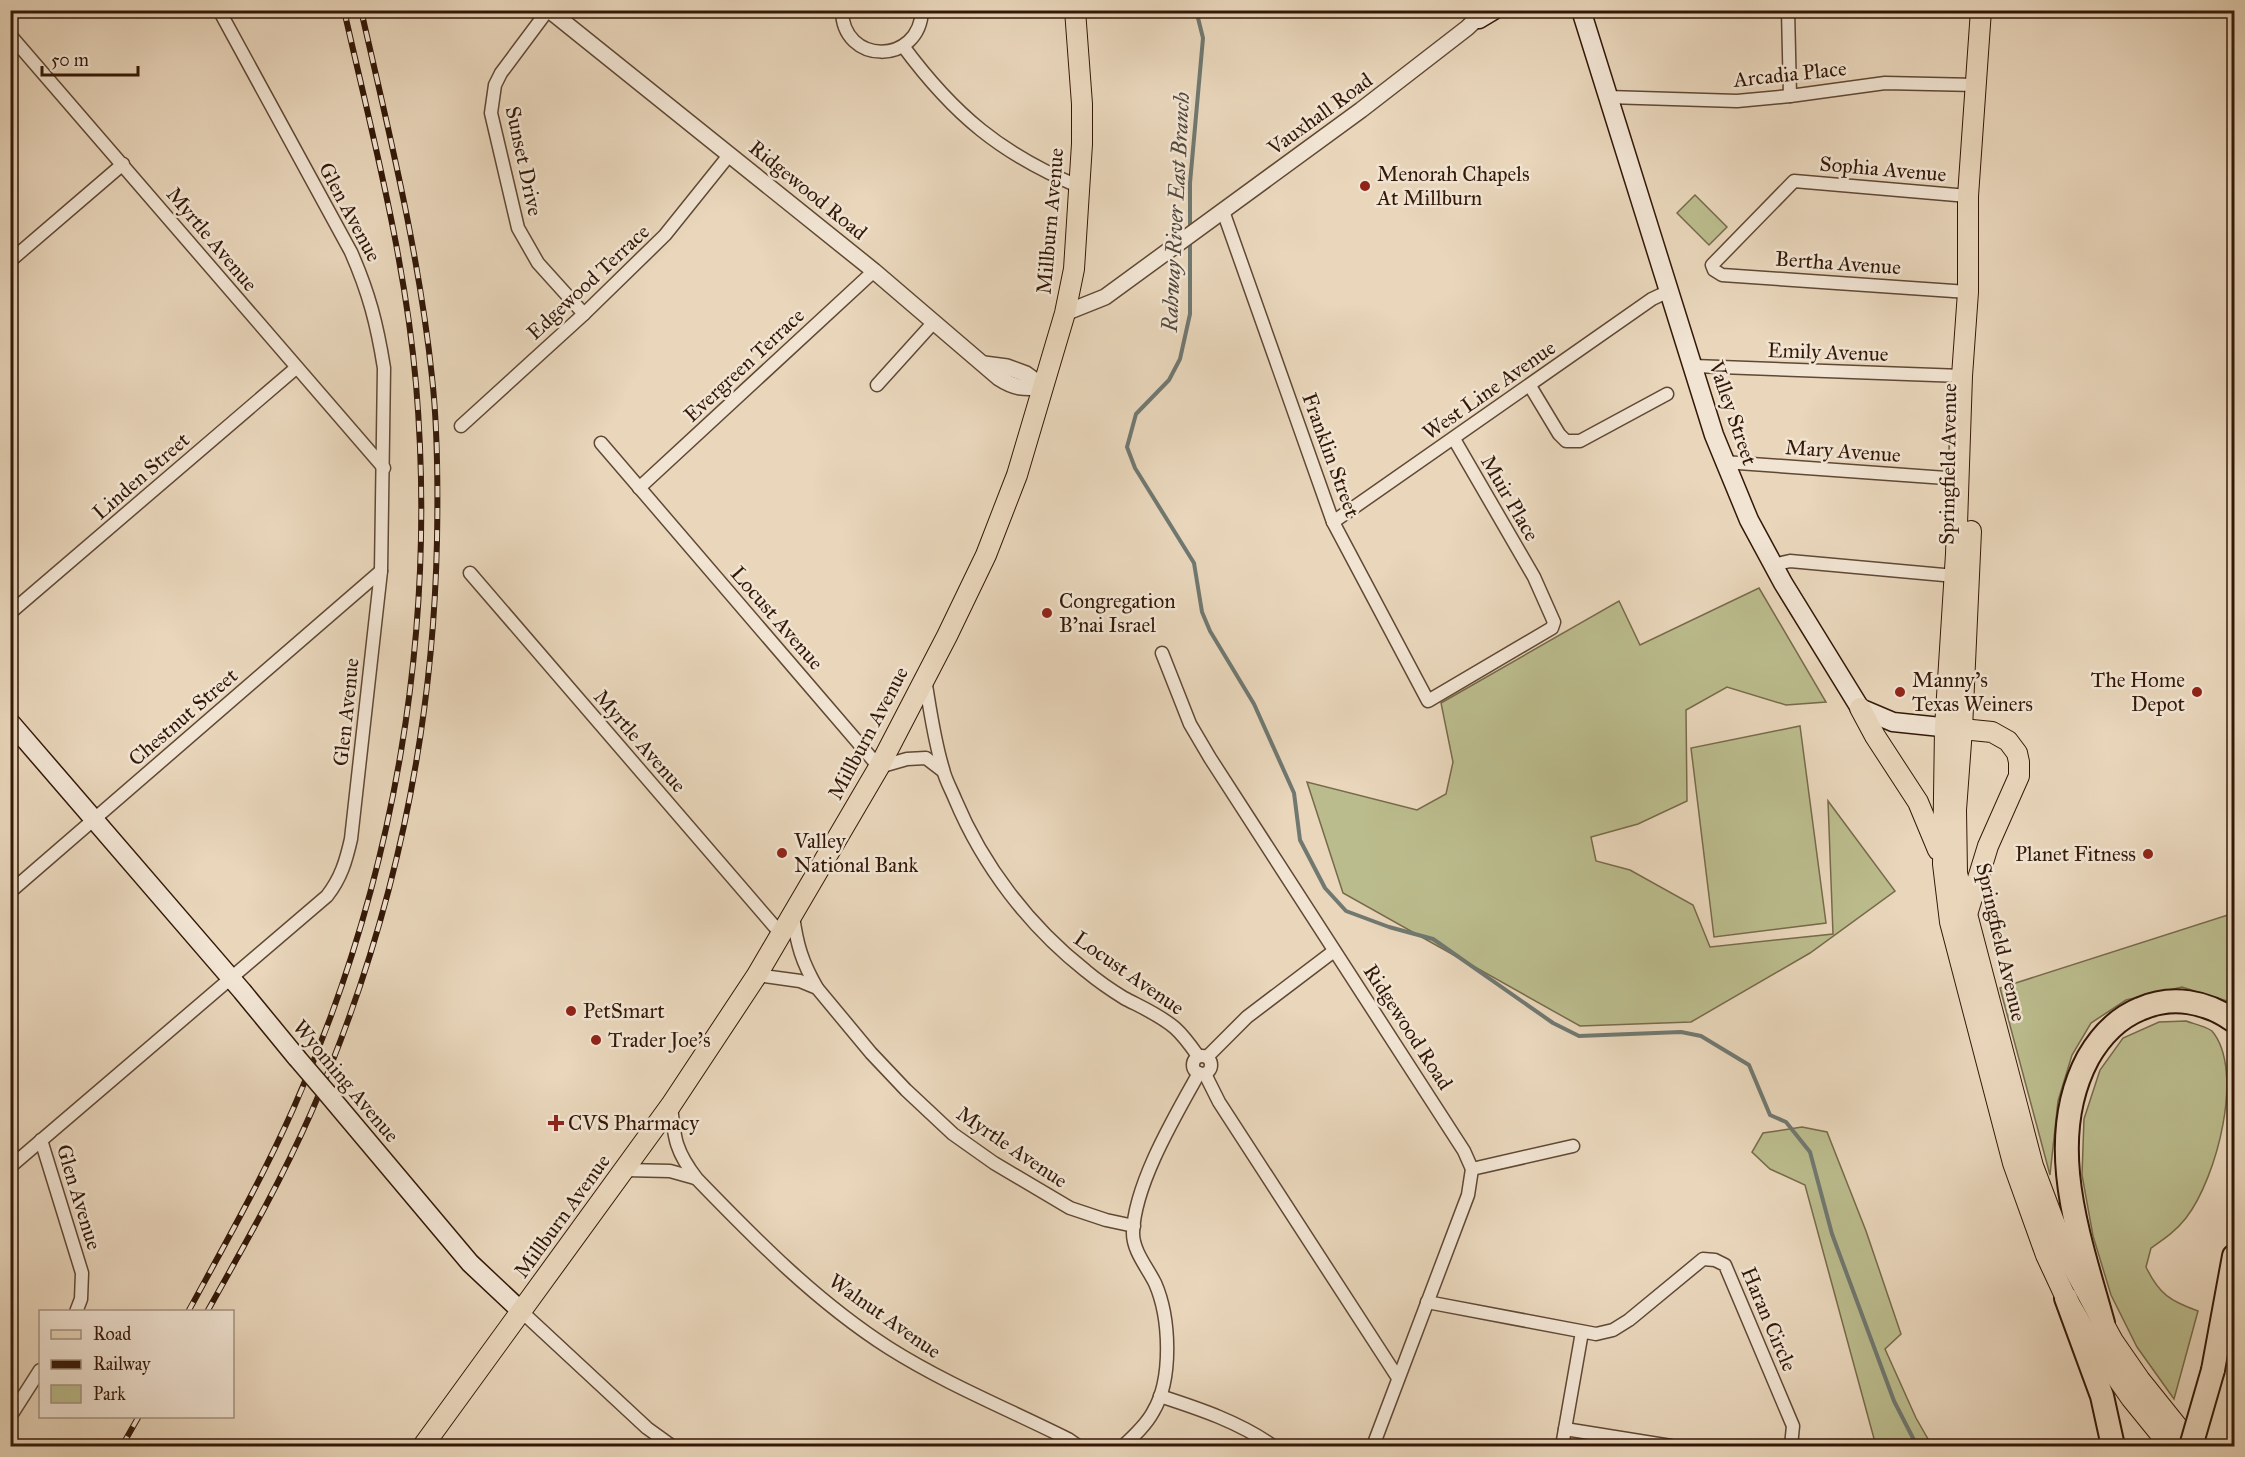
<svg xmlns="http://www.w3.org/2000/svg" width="2245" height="1457" font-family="'IM FELL Great Primer',serif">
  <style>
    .green { fill: #bbbc8d; stroke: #776a4a; stroke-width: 1.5 }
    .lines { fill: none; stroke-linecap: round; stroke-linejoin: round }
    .stream { stroke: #707870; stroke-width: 4 }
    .minor-casing { stroke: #604834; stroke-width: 15 }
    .tertiary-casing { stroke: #604834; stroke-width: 18 }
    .secondary-casing { stroke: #331807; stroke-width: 21 }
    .primary-casing { stroke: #331807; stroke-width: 22 }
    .motorway-casing { stroke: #331807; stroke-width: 26 }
    .minor { stroke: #f1e4d3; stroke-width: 12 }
    .tertiary { stroke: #f1e4d3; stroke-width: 15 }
    .secondary { stroke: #f1e4d3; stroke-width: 18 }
    .primary { stroke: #e9d6bb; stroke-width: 20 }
    .motorway { stroke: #e9d6bb; stroke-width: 22 }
    .rail-casing { stroke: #331807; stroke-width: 6 }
    .rail { stroke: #f1e4d3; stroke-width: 4; stroke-dasharray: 11; stroke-linecap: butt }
    .secondary-bridge-casing { stroke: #331807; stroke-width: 21; stroke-linecap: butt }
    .motorway-bridge-casing { stroke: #331807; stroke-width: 26; stroke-linecap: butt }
    .secondary-bridge { stroke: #f1e4d3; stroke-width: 18 }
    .motorway-bridge { stroke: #e9d6bb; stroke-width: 22 }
    .poi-dot { fill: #8f2418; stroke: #f1e4d3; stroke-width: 2 }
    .labels { text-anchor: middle; stroke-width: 5; stroke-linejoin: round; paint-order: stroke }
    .street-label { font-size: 21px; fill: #331807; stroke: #f1e4d3 }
    .poi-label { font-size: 21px; fill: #331807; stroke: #f1e4d3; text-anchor: start }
    .water-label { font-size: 22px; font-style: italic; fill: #51483c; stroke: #f1e4d3 }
  </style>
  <rect width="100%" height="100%" fill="#e9d6bb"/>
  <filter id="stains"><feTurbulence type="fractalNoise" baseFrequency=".00333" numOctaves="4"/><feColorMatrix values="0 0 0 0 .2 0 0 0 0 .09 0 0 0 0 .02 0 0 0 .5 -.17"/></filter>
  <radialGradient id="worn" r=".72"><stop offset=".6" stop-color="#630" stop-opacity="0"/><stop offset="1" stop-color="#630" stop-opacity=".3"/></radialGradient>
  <!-- green -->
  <g class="green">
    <polygon points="1695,195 1727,227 1709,245 1677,213"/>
    <polygon points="1759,588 1826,702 1786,705 1727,687 1686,710 1687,801 1638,824 1591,837 1596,861 1630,870 1693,905 1710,947 1833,934 1828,801 1895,891 1810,953 1691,1022 1580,1026 1343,893 1307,782 1417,810 1446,794 1453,762 1441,703 1619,601 1640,645"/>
    <polygon points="1800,726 1826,923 1714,937 1691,748"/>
    <polygon points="2234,913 2234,1007 2227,1001 2182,987 2126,1000 2091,1023 2072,1055 2058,1101 2050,1175 2000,988"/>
    <path d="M 2186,1021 C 2194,1024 2205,1026 2212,1031 C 2245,1070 2217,1178 2186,1218 C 2176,1231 2164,1239 2151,1248 L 2146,1267 C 2159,1294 2170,1301 2198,1311 L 2174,1399 L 2137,1347 L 2111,1295 L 2093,1236 L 2082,1175 L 2084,1119 L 2100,1070 L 2123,1038 L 2159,1022 Z"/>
    <polygon points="1802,1127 1827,1132 1866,1231 1901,1334 1885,1349 1916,1418 1932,1446 1876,1446 1805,1185 1770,1169 1752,1152 1763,1133"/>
  </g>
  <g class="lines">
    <!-- stream -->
    <g class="stream">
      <polyline points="1190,230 1190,183 1203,38 1196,10"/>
      <polyline points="1190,241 1190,314 1180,359 1169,380 1136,414 1127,447 1135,468 1194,563 1202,612 1210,631 1254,704 1294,793 1300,840 1325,888 1346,911 1389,927 1433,939 1553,1023 1579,1036 1681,1032 1701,1036 1749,1065 1770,1115 1786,1122 1810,1152 1832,1234 1894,1401 1917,1446"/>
    </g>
    <!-- minor casing -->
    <g class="minor-casing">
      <g id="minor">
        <polyline points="548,10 501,73 495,85 491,113 518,228 538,263 584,314"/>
        <path d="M 842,10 C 842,65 920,66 922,10"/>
        <polyline points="1788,10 1790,96"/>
        <polyline points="10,35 384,468"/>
        <path d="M 903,46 C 954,115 1001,154 1080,187"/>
        <polyline points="1608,97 1737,101 1790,96 1885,83 1976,85"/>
        <polyline points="1223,211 1333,522 1428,701 1552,628 1554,622 1534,577 1454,439"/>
        <polyline points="10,261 123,164"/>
        <polyline points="1968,292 1722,275 1714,270 1712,265 1794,181 1968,196"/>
        <polyline points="1694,366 1962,376"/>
        <polyline points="877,385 933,323"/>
        <polyline points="1530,386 1559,434 1566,441 1580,441 1667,394"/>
        <polyline points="461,426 584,314 665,235 730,154"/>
        <polyline points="601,443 879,767 907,759 926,758 943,771"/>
        <polyline points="1724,462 1960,479"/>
        <polyline points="639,488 874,271"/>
        <polyline points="1333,522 1652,299 1669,291"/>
        <polyline points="1773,565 1790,561 1955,576"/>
        <polyline points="470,573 781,934"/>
        <polyline points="10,613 296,368"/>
        <polyline points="1162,653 1190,724 1210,758 1464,1151 1472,1169 1468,1195 1373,1446"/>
        <path d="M 925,679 C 930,709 934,740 943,769 C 945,779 951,789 955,799 C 983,866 1029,926 1086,971 C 1098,981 1111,990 1124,998 C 1141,1007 1160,1015 1175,1028 C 1184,1036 1191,1046 1198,1056"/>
        <polyline points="10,892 381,571"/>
        <path d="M 793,916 C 797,945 802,962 817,988"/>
        <polyline points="757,975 800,981 817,988 871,1053 906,1090 953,1134 994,1163 1070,1208 1106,1220 1134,1226"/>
        <circle cx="1202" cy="1065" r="9"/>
        <polyline points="1207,1057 1247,1017 1334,951"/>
        <polyline points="1205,1074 1219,1102 1398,1378"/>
        <path d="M 671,1105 C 674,1139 676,1152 697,1179 C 756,1240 817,1302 889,1348 C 946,1384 1008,1409 1068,1439 L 1078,1446"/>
        <polyline points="41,1140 82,1273 81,1299 76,1312"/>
        <path d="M 10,1167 L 327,896 C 341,878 346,861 351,839 L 381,571 L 384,368 C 377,324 369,293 351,252 L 219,10"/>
        <polyline points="1472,1169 1573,1146"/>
        <polyline points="625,1170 670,1171 695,1178"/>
        <polyline points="1427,1302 1596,1334 1613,1330 1629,1320 1703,1259 1715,1260 1725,1265 1793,1426 1791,1446"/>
        <polyline points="521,1311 647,1428 672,1446"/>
        <path d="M 1160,1396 C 1200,1409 1239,1422 1273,1446"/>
        <polyline points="10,1417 40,1370"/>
        <polyline points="1565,1429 1671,1446"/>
        <path d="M 1123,1446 C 1134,1436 1146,1425 1153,1412 C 1173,1379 1170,1317 1155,1283 C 1147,1267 1133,1251 1133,1233 C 1134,1185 1175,1116 1199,1073"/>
        <polyline points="1562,1446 1582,1332"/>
      </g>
    </g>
    <!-- tertiary casing -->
    <g class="tertiary-casing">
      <g id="tertiary">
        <path d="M 549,10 L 874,271 L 999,378 C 1016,389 1024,388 1044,387"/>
        <polyline points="1065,313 1105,297 1361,110 1467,28 1485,11"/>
        <polyline points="984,364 1007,367 1026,374 1044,387"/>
      </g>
    </g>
    <!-- secondary casing -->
    <g class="secondary-casing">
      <g id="secondary">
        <polyline points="1581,10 1714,435 1749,520 1783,583 1860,708 1893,722 1960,729"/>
        <polyline points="1479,19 1494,10"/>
        <polyline points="10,722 242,991 297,1058"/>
        <polyline points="327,1093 470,1263 521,1311"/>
      </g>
    </g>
    <!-- primary casing -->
    <g class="primary-casing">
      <g id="primary">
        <polyline points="1981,10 1968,196 1968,292 1962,376 1956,554 1945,728 1943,864 1950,922 2013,1163 2046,1255 2066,1298 2092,1342 2131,1398 2170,1446"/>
        <polyline points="1971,531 1962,729 1956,810 1957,873 1967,914 2033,1166 2067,1256 2113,1341 2140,1380 2193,1446"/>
        <polyline points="1860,708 1875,736 1918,802 1938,850"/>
        <polyline points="1962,729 1992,732 2008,741 2017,753 2019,762 2019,776 1988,846 1968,911"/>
        <polyline points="423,1446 671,1105 757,975 879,767 947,636 986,555 1017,475 1065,313 1074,269 1082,144 1082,104 1075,10"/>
      </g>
    </g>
    <!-- motorway casing -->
    <g class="motorway-casing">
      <g id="motorway">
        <polyline points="2066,1298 2102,1396 2113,1446"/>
        <path d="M 2103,1323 C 2080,1239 2043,1142 2088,1058 C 2100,1037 2118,1018 2140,1009 C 2172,995 2206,1001 2234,1021"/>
        <polyline points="2213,1370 2234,1256"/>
      </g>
    </g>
    <!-- minor -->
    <use href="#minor" class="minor"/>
    <!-- tertiary -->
    <use href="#tertiary" class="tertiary"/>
    <!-- secondary -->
    <use href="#secondary" class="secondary"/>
    <!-- primary -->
    <use href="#primary" class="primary"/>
    <!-- motorway -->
    <use href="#motorway" class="motorway"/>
    <!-- rail casing -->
    <g class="rail-casing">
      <g id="rail">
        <path d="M 188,1312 C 225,1244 263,1177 294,1107 C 395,880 437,631 416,384 C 405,257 372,134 344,10"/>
        <path d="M 207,1312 C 244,1246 281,1181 311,1113 C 391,930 433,739 437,540 C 438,485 438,431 432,377 C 419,253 389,132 361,10"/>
        <polyline points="122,1446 139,1416"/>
      </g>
    </g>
    <!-- rail -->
    <use href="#rail" class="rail"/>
    <!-- secondary-bridge casing -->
    <g class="secondary-bridge-casing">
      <polyline id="secondary-bridge" points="297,1058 327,1093"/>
    </g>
    <!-- motorway-bridge casing -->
    <g class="motorway-bridge-casing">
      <polyline id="motorway-bridge" points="2191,1446 2213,1370"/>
    </g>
    <!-- secondary-bridge -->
    <use href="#secondary-bridge" class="secondary-bridge"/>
    <!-- motorway-bridge -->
    <use href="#motorway-bridge" class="motorway-bridge"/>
  </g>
  <!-- markers -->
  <g class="poi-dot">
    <circle cx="1365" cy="186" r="6"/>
    <circle cx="1047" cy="613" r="6"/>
    <circle cx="1900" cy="692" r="6"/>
    <circle cx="2197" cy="692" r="6"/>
    <circle cx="782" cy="853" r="6"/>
    <circle cx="2148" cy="854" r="6"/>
    <circle cx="571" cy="1011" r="6"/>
    <circle cx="596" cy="1040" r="6"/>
    <path d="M553 1114h6v6h6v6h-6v6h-6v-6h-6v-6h6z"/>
  </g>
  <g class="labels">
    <!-- street labels -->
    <g class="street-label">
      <text transform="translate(1790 74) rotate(-6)" y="7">Arcadia Place</text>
      <text transform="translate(1320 114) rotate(-36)" y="7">Vauxhall Road</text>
      <text transform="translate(524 161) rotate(78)" y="7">Sunset Drive</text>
      <text transform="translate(1883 169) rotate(5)" y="7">Sophia Avenue</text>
      <text transform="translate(808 190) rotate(39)" y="7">Ridgewood Road</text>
      <text transform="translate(350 212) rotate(62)" y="7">Glen Avenue</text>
      <text transform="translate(1050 221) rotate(-85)" y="7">Millburn Avenue</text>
      <text transform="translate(212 239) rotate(50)" y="7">Myrtle Avenue</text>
      <text transform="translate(1838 263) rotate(4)" y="7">Bertha Avenue</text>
      <text transform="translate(588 282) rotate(-43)" y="7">Edgewood Terrace</text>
      <text transform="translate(1828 352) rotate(2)" y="7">Emily Avenue</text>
      <text transform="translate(744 365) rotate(-43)" y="7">Evergreen Terrace</text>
      <text transform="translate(1489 390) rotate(-35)" y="7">West Line Avenue</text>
      <text transform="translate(1733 413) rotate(71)" y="7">Valley Street</text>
      <text transform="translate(1843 451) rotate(4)" y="7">Mary Avenue</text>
      <text transform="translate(1331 455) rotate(70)" y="7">Franklin Street</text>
      <text transform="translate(1948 464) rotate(-89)" y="7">Springfield Avenue</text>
      <text transform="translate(141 476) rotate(-41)" y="7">Linden Street</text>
      <text transform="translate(1510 498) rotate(60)" y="7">Muir Place</text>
      <text transform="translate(777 618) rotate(49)" y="7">Locust Avenue</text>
      <text transform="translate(346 712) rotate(-84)" y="7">Glen Avenue</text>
      <text transform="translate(183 717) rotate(-41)" y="7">Chestnut Street</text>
      <text transform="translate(868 733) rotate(-62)" y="7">Millburn Avenue</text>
      <text transform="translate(640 741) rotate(49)" y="7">Myrtle Avenue</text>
      <text transform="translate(2001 942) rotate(77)" y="7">Springfield Avenue</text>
      <text transform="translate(1129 973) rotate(35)" y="7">Locust Avenue</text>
      <text transform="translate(1408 1027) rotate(57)" y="7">Ridgewood Road</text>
      <text transform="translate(346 1081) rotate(50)" y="7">Wyoming Avenue</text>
      <text transform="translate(1012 1147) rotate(34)" y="7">Myrtle Avenue</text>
      <text transform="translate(79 1197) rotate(73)" y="7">Glen Avenue</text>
      <text transform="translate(562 1216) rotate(-54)" y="7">Millburn Avenue</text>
      <text transform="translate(885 1316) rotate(35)" y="7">Walnut Avenue</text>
      <text transform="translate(1769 1319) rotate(67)" y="7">Haran Circle</text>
    </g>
    <!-- poi labels -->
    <g class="poi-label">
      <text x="1377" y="181">Menorah Chapels<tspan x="1377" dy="24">At Millburn</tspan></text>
      <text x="1059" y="608">Congregation<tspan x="1059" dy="24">B'nai Israel</tspan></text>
      <text x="1912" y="687">Manny’s<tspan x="1912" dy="24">Texas Weiners</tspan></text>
      <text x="2185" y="687" text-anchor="end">The Home<tspan x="2185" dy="24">Depot</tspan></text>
      <text x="794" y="848">Valley<tspan x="794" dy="24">National Bank</tspan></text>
      <text x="2136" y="861" text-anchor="end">Planet Fitness</text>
      <text x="583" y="1018">PetSmart</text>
      <text x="608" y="1047">Trader Joe's</text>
      <text x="568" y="1130">CVS Pharmacy</text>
    </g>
    <!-- water labels -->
    <g class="water-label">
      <text transform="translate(1175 212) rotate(-87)" y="8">Rahway River East Branch</text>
    </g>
  </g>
  <!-- margin -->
  <rect width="2245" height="1457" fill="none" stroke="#e9d6bb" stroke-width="36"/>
  <rect x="12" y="12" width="2221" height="1433" fill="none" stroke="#331807" stroke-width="3"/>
  <rect x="18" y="18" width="2209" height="1421" fill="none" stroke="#331807" stroke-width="1.5"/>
  <!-- legend -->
  <rect x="39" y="1310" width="195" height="108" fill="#f1e4d3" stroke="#a59281" stroke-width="1.5"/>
  <rect x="51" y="1330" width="30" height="9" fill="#e9d6bb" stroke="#a59281" stroke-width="1.5"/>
  <text x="93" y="1340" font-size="18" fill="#331807">Road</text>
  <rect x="51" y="1360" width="30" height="9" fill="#331807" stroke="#a59281" stroke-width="1.5"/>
  <text x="93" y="1370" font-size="18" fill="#331807">Railway</text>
  <rect x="51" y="1385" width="30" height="18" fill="#bbbc8d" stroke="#a59281" stroke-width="1.5"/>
  <text x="93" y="1400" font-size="18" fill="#331807">Park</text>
  <!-- scale -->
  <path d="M42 66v9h96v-9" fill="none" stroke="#331807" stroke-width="3"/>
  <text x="51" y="66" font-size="18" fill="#331807" stroke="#f1e4d3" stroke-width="4.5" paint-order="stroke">50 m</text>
  <rect width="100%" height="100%" filter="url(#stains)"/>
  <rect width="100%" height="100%" fill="url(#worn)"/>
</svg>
